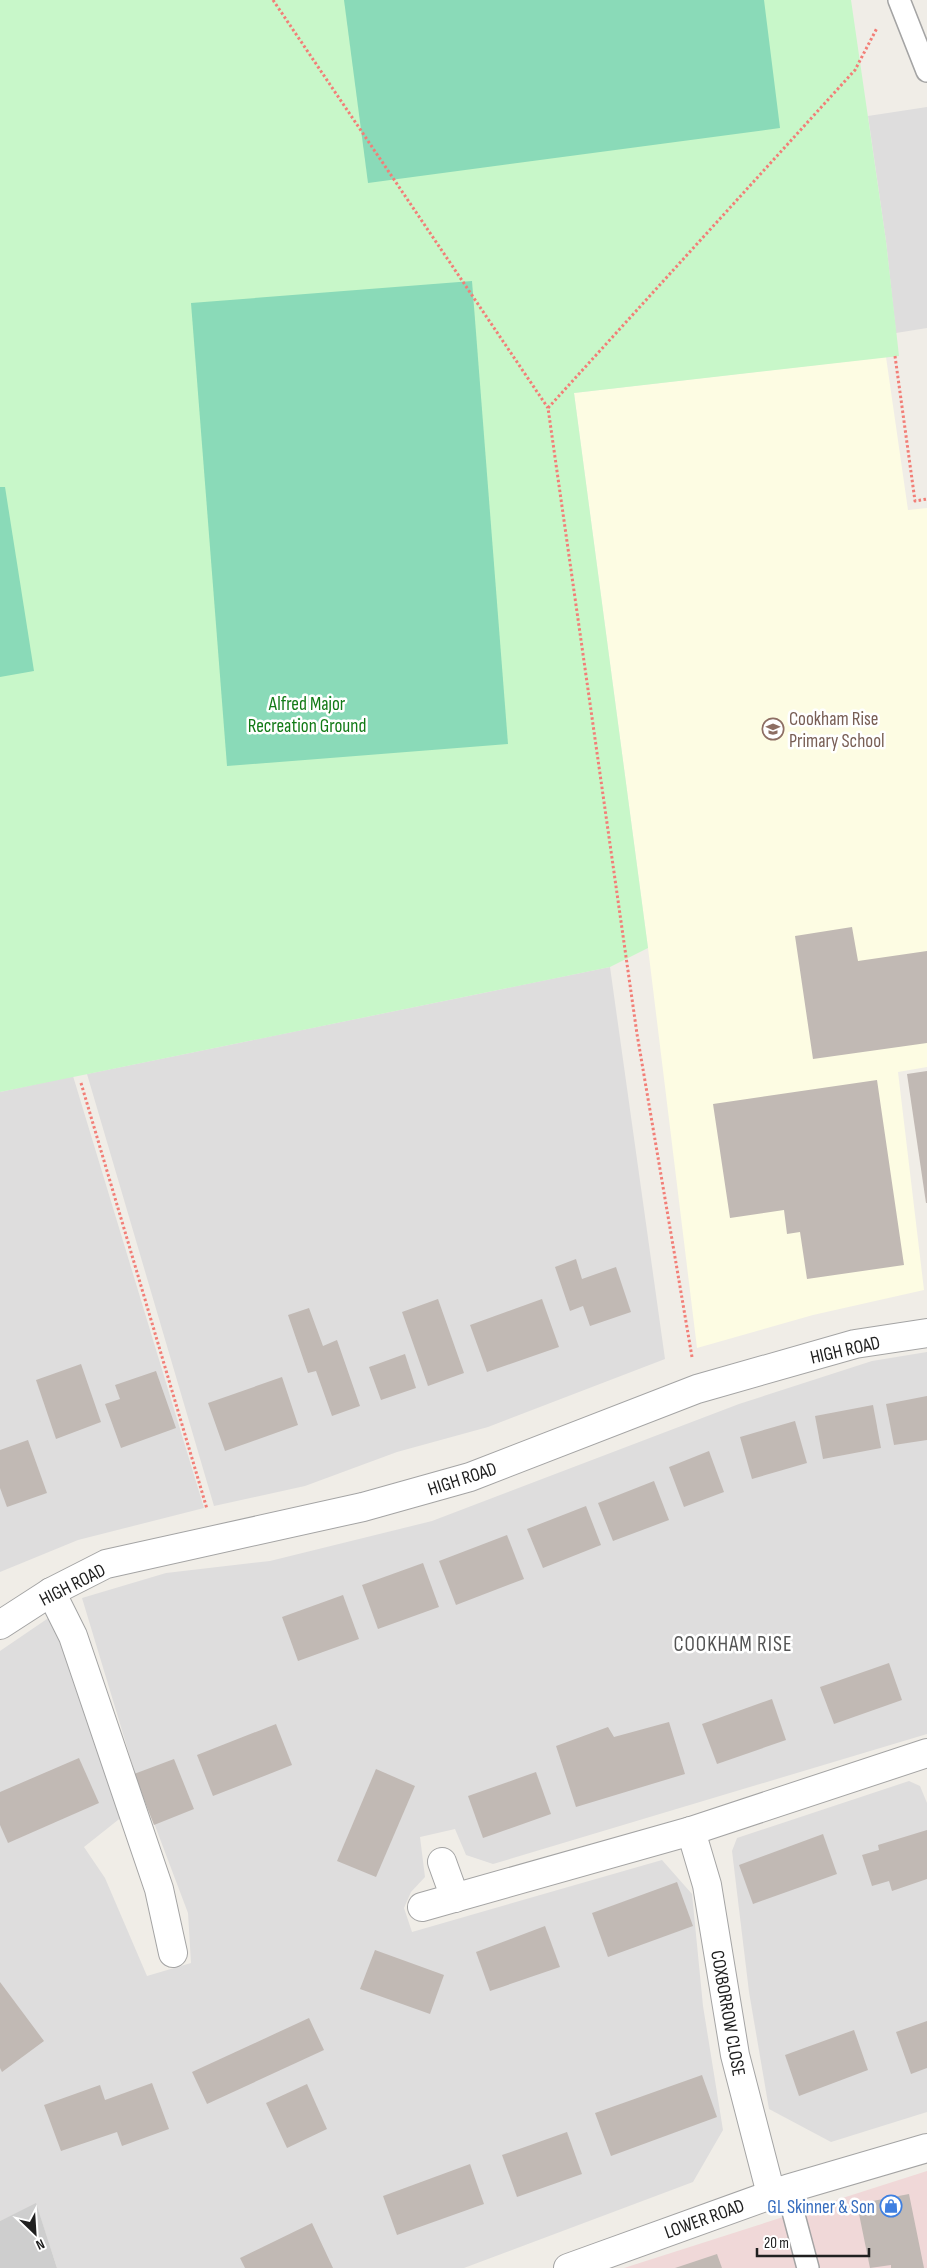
<svg xmlns="http://www.w3.org/2000/svg" width="927" height="2268" font-family="'Sofia Sans Condensed',sans-serif">
  <style>
    .residential { fill: #dedddd }
    .commercial { fill: #f0d8d8 }
    .education { fill: #fdfce3 }
    .religious { fill: #cecece }
    .park { fill: #c8f7c9 }
    .pitch { fill: #8adab8 }
    .building { fill: #c1b9b4 }
    .lines { fill: none; stroke-linecap: round; stroke-linejoin: round }
    .service-casing { stroke: #a4a4a4; stroke-width: 24 }
    .minor-casing { stroke: #a4a4a4; stroke-width: 30 }
    .tertiary-casing { stroke: #a4a4a4; stroke-width: 30 }
    .path { stroke: #f27e77; stroke-width: 3; stroke-dasharray: 2.5 2.5; stroke-linecap: butt }
    .service { stroke: #fff; stroke-width: 21 }
    .minor { stroke: #fff; stroke-width: 28 }
    .tertiary { stroke: #fff; stroke-width: 28 }
    .labels { text-anchor: middle; stroke-width: 5; stroke-linejoin: round; paint-order: stroke }
    .park-label { font-size: 19px; fill: #127a16; stroke: #fff }
    .education-label { font-size: 19px; fill: #785e54; stroke: #fff; text-anchor: start }
    .street-label { font-size: 19px; fill: #202020; stroke: #fff }
    .shop-label { font-size: 19px; fill: #366cbe; stroke: #fff; text-anchor: end }
    .quarter-label { font-size: 21px; letter-spacing: 1px; fill: #535353; stroke: #fff }
  </style>
  <rect width="100%" height="100%" fill="#f0ede7"/>
  <!-- residential -->
  <g class="residential">
    <polygon points="927,107 927,328 896,333 886,241 868,116"/>
    <polygon points="610,967 665,1359 488,1427 397,1452 305,1486 214,1506 87,1074"/>
    <polygon points="73,1076 204,1508 78,1540 0,1572 0,1092"/>
    <polygon points="927,1352 927,1734 493,1864 466,1855 455,1829 420,1837 425,1877 411,1892 404,1908 412,1932 662,1860 692,1894 703,2006 723,2130 693,2182 464,2268 57,2268 36,2204 0,2221 0,1651 66,1606 123,1816 84,1847 105,1878 147,1976 191,1963 188,1913 134,1770 82,1598 166,1573 270,1561 432,1521 739,1404 872,1361"/>
    <polygon points="909,1781 920,1786 927,1803 927,2112 831,2142 769,2109 749,1992 732,1851 737,1838"/>
  </g>
  <!-- commercial -->
  <polygon class="commercial" points="927,2171 927,2268 624,2268"/>
  <!-- education -->
  <polygon class="education" points="886,357 908,510 927,508 927,1067 898,1072 924,1290 813,1315 697,1348 648,948 574,393"/>
  <!-- religious -->
  <polygon class="religious" points="36,2203 57,2268 0,2268 0,2221"/>
  <!-- park -->
  <polygon class="park" points="0,0 851,0 886,241 899,356 574,393 648,948 610,967 0,1092"/>
  <!-- pitch -->
  <g class="pitch">
    <polygon points="344,0 764,0 780,128 368,183"/>
    <polygon points="472,281 508,744 227,766 191,303"/>
    <polygon points="0,487 5,487 34,671 0,677"/>
  </g>
  <!-- building -->
  <g class="building">
    <polygon points="852,927 858,961 927,951 927,1043 813,1059 795,936"/>
    <polygon points="927,1071 927,1203 926,1203 907,1074"/>
    <polygon points="877,1080 904,1265 807,1279 800,1232 787,1234 784,1210 730,1218 713,1104"/>
    <polygon points="576,1259 582,1279 616,1267 631,1312 590,1326 583,1306 570,1311 555,1267"/>
    <polygon points="438,1299 464,1373 428,1386 402,1312"/>
    <polygon points="542,1299 559,1347 487,1372 470,1325"/>
    <polygon points="309,1308 323,1346 337,1340 360,1406 332,1416 316,1371 308,1373 288,1315"/>
    <polygon points="405,1354 416,1388 381,1400 369,1367"/>
    <polygon points="81,1364 101,1422 56,1439 36,1380"/>
    <polygon points="156,1371 176,1428 121,1448 105,1404 120,1399 115,1385"/>
    <polygon points="282,1377 298,1425 225,1451 208,1403"/>
    <polygon points="927,1396 927,1440 894,1445 886,1404"/>
    <polygon points="873,1405 881,1448 823,1459 815,1416"/>
    <polygon points="795,1421 807,1463 752,1479 740,1437"/>
    <polygon points="28,1440 47,1493 7,1507 0,1488 0,1450"/>
    <polygon points="709,1451 724,1492 684,1507 669,1467"/>
    <polygon points="654,1481 669,1520 613,1541 598,1503"/>
    <polygon points="586,1506 601,1545 543,1568 527,1529"/>
    <polygon points="507,1535 524,1579 456,1605 439,1561"/>
    <polygon points="423,1563 439,1607 378,1629 362,1585"/>
    <polygon points="343,1595 359,1639 298,1661 282,1617"/>
    <polygon points="889,1663 902,1700 834,1724 820,1687"/>
    <polygon points="772,1699 786,1740 717,1764 702,1724"/>
    <polygon points="669,1722 685,1774 576,1807 556,1746 608,1727 614,1737"/>
    <polygon points="276,1724 292,1765 213,1796 197,1755"/>
    <polygon points="79,1758 99,1803 8,1843 0,1825 0,1792"/>
    <polygon points="174,1759 194,1809 154,1825 134,1774"/>
    <polygon points="376,1769 415,1786 376,1877 337,1861"/>
    <polygon points="536,1772 551,1814 483,1838 468,1796"/>
    <polygon points="927,1830 927,1879 892,1891 889,1881 872,1886 862,1855 879,1850 878,1845"/>
    <polygon points="823,1834 837,1874 753,1904 739,1865"/>
    <polygon points="677,1882 693,1926 608,1957 592,1913"/>
    <polygon points="545,1926 560,1967 490,1991 476,1952"/>
    <polygon points="375,1950 444,1975 430,2014 360,1989"/>
    <polygon points="0,1982 44,2041 2,2072 0,2068"/>
    <polygon points="309,2018 324,2050 207,2104 192,2072"/>
    <polygon points="927,2021 927,2068 911,2074 896,2032"/>
    <polygon points="854,2030 868,2070 799,2096 785,2055"/>
    <polygon points="702,2075 717,2117 611,2156 595,2113"/>
    <polygon points="152,2083 169,2129 122,2146 117,2132 61,2151 44,2105 100,2085 105,2100"/>
    <polygon points="307,2084 327,2129 287,2148 266,2103"/>
    <polygon points="567,2132 582,2174 517,2197 502,2155"/>
    <polygon points="470,2164 484,2204 397,2235 383,2196"/>
    <polygon points="909,2194 924,2268 891,2268 891,2265 870,2268 857,2204"/>
    <polygon points="312,2223 333,2268 245,2268 240,2258"/>
    <polygon points="717,2254 722,2268 675,2268"/>
  </g>
  <g class="lines">
    <!-- service casing -->
    <g class="service-casing">
      <g id="service">
        <polyline points="899,0 927,71"/>
        <polyline points="787,2189 808,2268"/>
      </g>
    </g>
    <!-- minor casing -->
    <g class="minor-casing">
      <g id="minor">
        <polyline points="51,1592 73,1636 159,1889 173,1953"/>
        <polyline points="0,1625 51,1592 106,1564 363,1507 470,1477 697,1389 855,1344 927,1333"/>
        <polyline points="691,1831 707,1885 735,2055 771,2194"/>
        <polyline points="442,1862 455,1898"/>
        <polyline points="422,1907 691,1831 927,1753"/>
      </g>
    </g>
    <!-- tertiary casing -->
    <g class="tertiary-casing">
      <polyline id="tertiary" points="568,2268 787,2189 927,2148"/>
    </g>
    <!-- path -->
    <g class="path">
      <polyline points="273,0 548,408"/>
      <polyline points="895,356 915,501 927,499"/>
      <polyline points="81,1083 207,1509"/>
      <polyline points="692,1357 637,1034 548,408 855,70 877,28"/>
    </g>
    <!-- service -->
    <use href="#service" class="service"/>
    <!-- minor -->
    <use href="#minor" class="minor"/>
    <!-- tertiary -->
    <use href="#tertiary" class="tertiary"/>
  </g>
  <!-- icons -->
  <defs>
    <g id="school-ring" transform="scale(1.125)"><circle r="9.5" fill="#fff" stroke="#8d6e63" stroke-width="1.5"/><path d="M0-5L7-2L0 1L-7-2ZM-4 1L0 2.5L4 1V4Q0 6-4 4Z" fill="#8d6e63"/></g>
    <g id="shop-ring" transform="scale(1.125)"><circle r="9.5" fill="#fff" stroke="#3f7fe0" stroke-width="1.5"/><path d="M-5-2.5h2.3a2.7 3.5 0 0 1 5.4 0H5L5.5 6h-11ZM-1.5-2.5h3a1.5 2.3 0 0 0-3 0Z" fill="#3f7fe0"/></g>
  </defs>
  <g fill-rule="evenodd">
    <use href="#school-ring" x="773" y="729"/>
    <use href="#shop-ring" x="891" y="2206"/>
  </g>
  <g class="labels">
    <!-- park labels -->
    <g class="park-label">
      <text x="307" y="710">Alfred Major<tspan x="307" dy="22">Recreation Ground</tspan></text>
    </g>
    <!-- education labels -->
    <g class="education-label">
      <text x="789" y="725">Cookham Rise<tspan x="789" dy="22">Primary School</tspan></text>
    </g>
    <!-- street labels -->
    <g class="street-label">
      <text transform="translate(845 1349) rotate(-13)" y="7">HIGH ROAD</text>
      <text transform="translate(462 1478) rotate(-18)" y="7">HIGH ROAD</text>
      <text transform="translate(72 1584) rotate(-27)" y="7">HIGH ROAD</text>
      <text transform="translate(729 2013) rotate(80)" y="7">COXBORROW CLOSE</text>
      <text transform="translate(704 2218) rotate(-20)" y="7">LOWER ROAD</text>
    </g>
    <!-- shop labels -->
    <g class="shop-label">
      <text x="875" y="2213">GL Skinner &amp; Son</text>
    </g>
    <!-- quarter labels -->
    <g class="quarter-label">
      <text x="733" y="1651">COOKHAM RISE</text>
    </g>
  </g>
  <!-- north arrow -->
  <g transform="translate(35 2233) rotate(155)" stroke="#ffffff" stroke-width="4" paint-order="stroke">
  <path d="M0-4L9 19L0 12L-9 19Z" fill="#202020"/>
  <text y="-8" font-size="14" font-weight="bold" text-anchor="middle" fill="#202020">N</text>
  </g>
  <!-- scale -->
  <path d="M757 2248v8h112v-8" fill="none" stroke="#202020" stroke-width="2.5"/>
  <text x="764" y="2248" font-size="15" fill="#202020" stroke="#ffffff" stroke-width="4" paint-order="stroke">20 m</text>
</svg>
